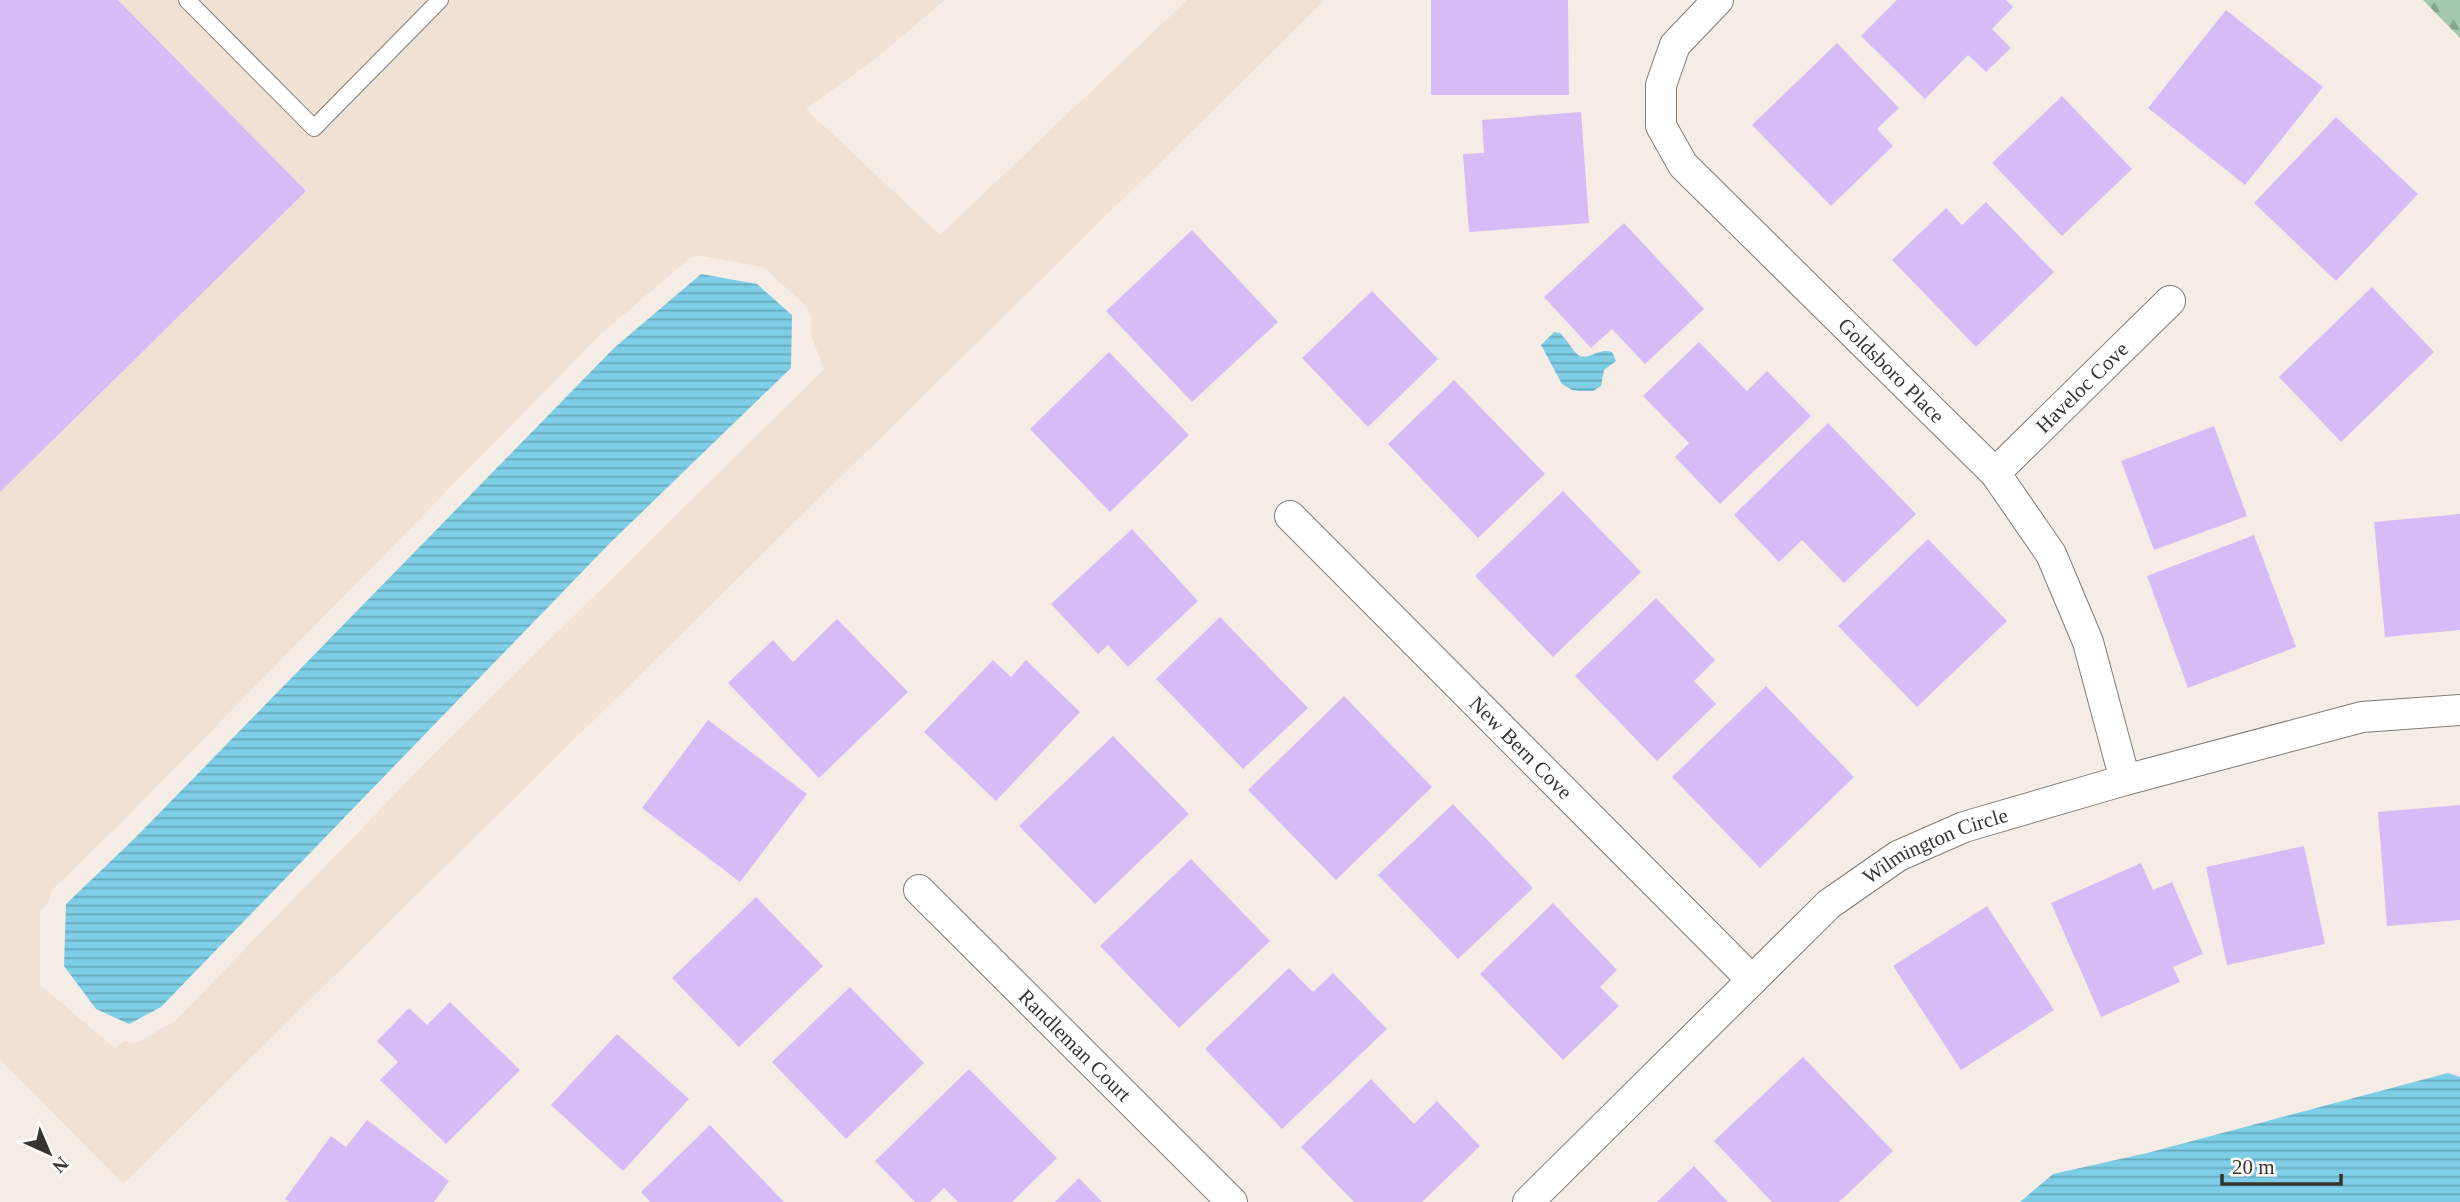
<svg xmlns="http://www.w3.org/2000/svg" width="2460" height="1202" font-family="Georgia,serif">
  <style>
    .built { fill: #efe2d4; fill-rule: evenodd }
    .forest { fill: url(#forest-firs) }
    .water { fill: url(#water-rules) }
    .building { fill: #d5bcf7 }
    .lines { fill: none; stroke-linecap: round; stroke-linejoin: round }
    .service-casing { stroke: #827b74; stroke-width: 18 }
    .minor-casing { stroke: #827b74; stroke-width: 32 }
    .service { stroke: #fff; stroke-width: 16 }
    .minor { stroke: #fff; stroke-width: 30 }
    .labels { text-anchor: middle; stroke-width: 5; stroke-linejoin: round; paint-order: stroke }
    .street-label { font-size: 21px; fill: #383531; stroke: #fefbf8 }
  </style>
  <defs>
    <pattern id="forest-firs" width="22" height="20" patternUnits="userSpaceOnUse" patternTransform="scale(1.75)"><rect width="22" height="20" fill="#a4c8ae"/><path d="M5 1l3.5 6h-7zM16 11l3.5 6h-7z" fill="#87a38e"/></pattern>
    <pattern id="water-rules" width="6" height="5" patternUnits="userSpaceOnUse" patternTransform="scale(1.75)"><rect width="6" height="5" fill="#7dcee6"/><path d="M0 2.5h6" fill="none" stroke="#67a8bb"/></pattern>
  </defs>
  <rect width="100%" height="100%" fill="#f5ede5"/>
  <!-- built -->
  <path class="built" d="M 0,0 L 945,0 L 874,60 L 806,109 L 940,235 L 1187,0 L 1325,0 L 123,1184 L 0,1059 ZM 702,256 L 763,267 L 807,307 L 811,318 L 810,333 L 824,369 L 433,755 L 175,1021 L 140,1041 L 134,1043 L 124,1041 L 115,1048 L 40,985 L 40,911 L 47,905 L 52,890 L 121,823 L 601,334 L 691,257 Z"/>
  <!-- forest -->
  <polygon class="forest" points="2423,0 2460,0 2460,38"/>
  <!-- water -->
  <g class="water">
    <polygon points="701,274 757,284 792,315 791,368 611,542 161,1007 129,1024 96,1009 64,966 66,904 136,837 614,348"/>
    <path d="M 1554,332 L 1560,333 C 1566,339 1570,346 1575,352 C 1586,365 1597,347 1612,352 L 1616,361 L 1604,370 L 1601,386 L 1593,391 L 1579,391 L 1572,390 L 1562,384 L 1541,345 Z"/>
    <polygon points="2448,1073 2460,1077 2460,1202 2020,1202 2053,1174 2147,1153"/>
  </g>
  <!-- building -->
  <g class="building">
    <polygon points="0,0 118,0 306,191 0,492"/>
    <polygon points="1431,0 1568,0 1569,95 1431,95"/>
    <polygon points="1897,0 2006,0 2013,7 1992,29 2011,48 1986,72 1968,55 1925,99 1861,36"/>
    <polygon points="2226,10 2323,87 2245,185 2148,108"/>
    <polygon points="1837,43 1899,108 1877,129 1893,146 1831,206 1752,125"/>
    <polygon points="2062,96 2132,169 2062,236 1992,163"/>
    <polygon points="1581,112 1589,223 1469,232 1463,154 1484,153 1482,120"/>
    <polygon points="2336,117 2418,194 2336,281 2254,203"/>
    <polygon points="1986,202 2054,272 1976,347 1892,260 1946,208 1962,225"/>
    <polygon points="1624,223 1704,309 1645,364 1612,329 1591,348 1544,297"/>
    <polygon points="1192,230 1278,322 1192,402 1106,311"/>
    <polygon points="2372,287 2434,352 2341,442 2279,377"/>
    <polygon points="1372,291 1438,359 1368,427 1302,358"/>
    <polygon points="1699,342 1747,391 1767,371 1811,416 1720,504 1675,457 1689,443 1643,396"/>
    <polygon points="1109,352 1189,435 1110,512 1030,429"/>
    <polygon points="1454,380 1545,474 1478,538 1388,444"/>
    <polygon points="1828,423 1916,514 1844,583 1802,540 1779,562 1734,515"/>
    <polygon points="2214,426 2247,516 2154,550 2121,461"/>
    <polygon points="1563,491 1641,572 1553,657 1475,576"/>
    <polygon points="2460,514 2460,630 2385,637 2374,522"/>
    <polygon points="1132,529 1198,601 1128,667 1108,645 1098,654 1051,604"/>
    <polygon points="2254,535 2296,647 2188,688 2147,576"/>
    <polygon points="1928,539 2007,621 1917,707 1838,626"/>
    <polygon points="1656,598 1715,660 1694,681 1716,704 1657,761 1575,676"/>
    <polygon points="1220,617 1308,708 1243,769 1156,679"/>
    <polygon points="837,619 908,692 819,778 728,683 773,640 793,662"/>
    <polygon points="993,660 1011,677 1026,660 1080,712 996,801 924,732"/>
    <polygon points="1766,686 1854,777 1760,868 1672,777"/>
    <polygon points="1344,696 1432,787 1336,880 1248,790"/>
    <polygon points="708,720 807,794 740,882 642,808"/>
    <polygon points="1113,736 1189,814 1095,904 1019,826"/>
    <polygon points="1453,804 1533,888 1458,959 1378,875"/>
    <polygon points="2460,805 2460,920 2387,926 2378,812"/>
    <polygon points="2304,846 2325,944 2227,965 2206,867"/>
    <polygon points="1191,859 1270,941 1179,1028 1100,946"/>
    <polygon points="2141,863 2153,890 2172,882 2203,954 2173,967 2180,982 2101,1017 2051,903"/>
    <polygon points="756,897 823,966 739,1047 672,978"/>
    <polygon points="1553,903 1617,970 1600,987 1619,1006 1563,1060 1480,974"/>
    <polygon points="1987,906 2054,1010 1961,1070 1893,966"/>
    <polygon points="1289,968 1313,992 1333,973 1387,1029 1282,1129 1205,1049"/>
    <polygon points="850,987 924,1063 846,1139 772,1062"/>
    <polygon points="450,1002 520,1070 446,1144 380,1080 398,1062 377,1041 409,1008 427,1025"/>
    <polygon points="617,1034 689,1099 623,1171 551,1105"/>
    <polygon points="1803,1057 1893,1151 1839,1202 1772,1202 1714,1141"/>
    <polygon points="969,1069 1057,1158 1012,1202 958,1202 944,1188 930,1202 915,1202 875,1161"/>
    <polygon points="1371,1079 1414,1124 1437,1101 1480,1146 1422,1202 1354,1202 1301,1147"/>
    <polygon points="367,1120 449,1181 434,1202 289,1202 285,1199 331,1136 346,1147"/>
    <polygon points="710,1125 784,1202 650,1202 641,1192"/>
    <polygon points="1694,1166 1728,1202 1657,1202"/>
    <polygon points="1079,1178 1102,1202 1055,1202"/>
  </g>
  <g class="lines">
    <!-- service casing -->
    <g class="service-casing">
      <polyline id="service" points="187,0 314,128 440,0"/>
    </g>
    <!-- minor casing -->
    <g class="minor-casing">
      <g id="minor">
        <path id="s1" d="M 1718,0 L 1675,45 L 1661,85 L 1661,126 L 1683,165 L 1995,473 L 2051,554 L 2088,642 L 2125,780"/>
        <path id="s2" d="M 1995,473 L 2170,301"/>
        <path id="s3" d="M 1290,516 L 1752,980"/>
        <path id="s4" d="M 919,890 L 1232,1202"/>
        <path id="s5" d="M 1528,1202 L 1829,904 L 1898,856 L 1964,827 L 2125,780 L 2362,717 L 2460,710"/>
      </g>
    </g>
    <!-- service -->
    <use href="#service" class="service"/>
    <!-- minor -->
    <use href="#minor" class="minor"/>
  </g>
  <g class="labels">
    <!-- street labels -->
    <g class="street-label">
      <text dy="7" stroke="none"><textPath href="#s1" startOffset="483">Goldsboro Place</textPath></text>
      <text dy="7" stroke="none"><textPath href="#s2" startOffset="122">Haveloc Cove</textPath></text>
      <text dy="7" stroke="none"><textPath href="#s3" startOffset="327">New Bern Cove</textPath></text>
      <text dy="7" stroke="none"><textPath href="#s5" startOffset="546">Wilmington Circle</textPath></text>
      <text dy="7" stroke="none"><textPath href="#s4" startOffset="220">Randleman Court</textPath></text>
    </g>
  </g>
  <!-- north arrow -->
  <g transform="translate(49 1153) rotate(136)" stroke="#fefbf8" stroke-width="5" paint-order="stroke">
  <path d="M0-5L12 26L0 18L-12 26Z" fill="#383531"/>
  <text y="-10" font-size="19" font-weight="bold" text-anchor="middle" fill="#383531">N</text>
  </g>
  <!-- scale -->
  <path d="M2222 1174v10h119v-10" fill="none" stroke="#383531" stroke-width="3.5"/>
  <text x="2232" y="1174" font-size="21" fill="#383531" stroke="#fefbf8" stroke-width="5" paint-order="stroke">20 m</text>
</svg>
